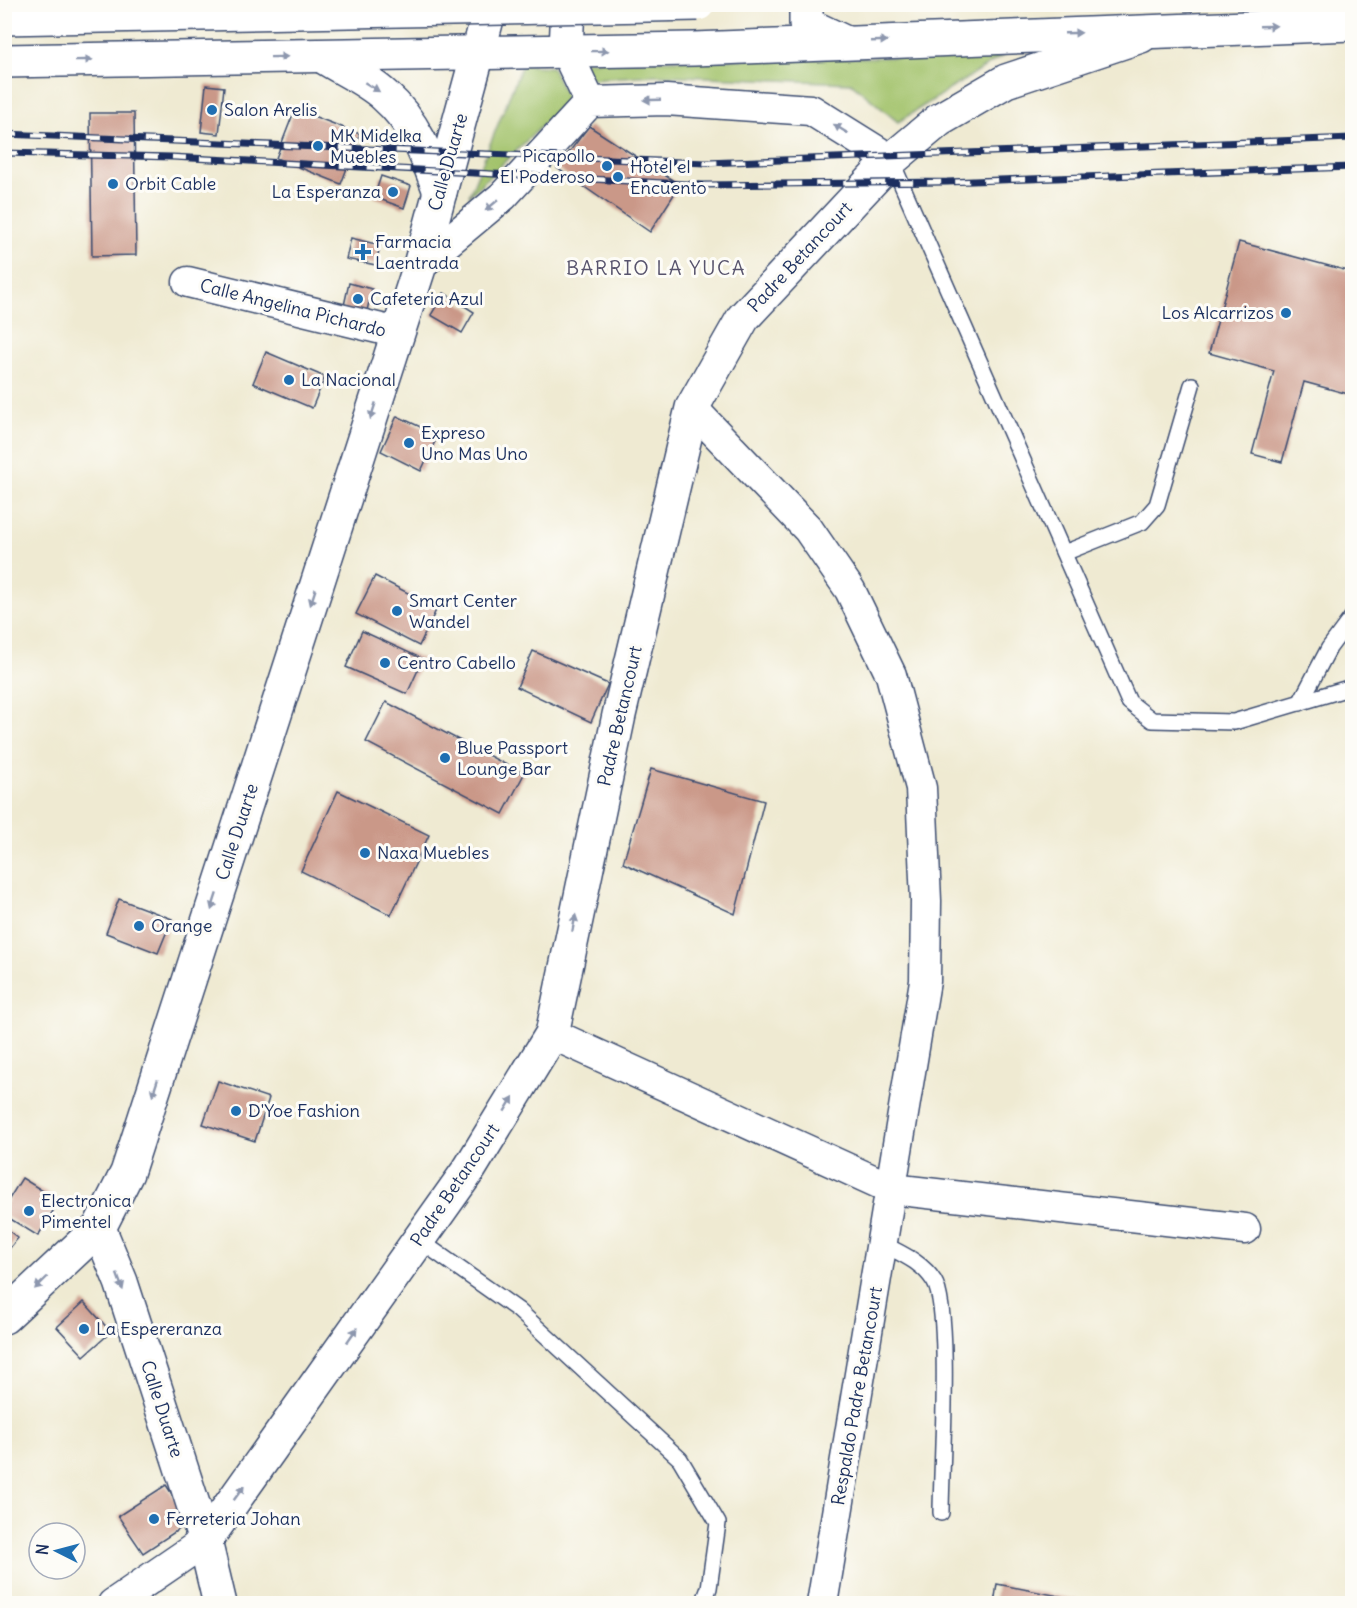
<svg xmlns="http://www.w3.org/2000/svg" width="1357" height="1608" font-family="Delius,sans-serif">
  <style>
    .green { fill: #a3c36c; stroke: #5f7965; stroke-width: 1.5 }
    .building { fill: #ca9888 }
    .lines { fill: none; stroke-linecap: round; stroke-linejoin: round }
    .service-casing { stroke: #3b4b6f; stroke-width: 18 }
    .minor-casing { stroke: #3b4b6f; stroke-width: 33 }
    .tertiary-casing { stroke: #3b4b6f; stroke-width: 36 }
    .secondary-casing { stroke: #3b4b6f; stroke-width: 36 }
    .primary-casing { stroke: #3b4b6f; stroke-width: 36 }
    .service { stroke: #fff; stroke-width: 15 }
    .minor { stroke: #fff; stroke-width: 30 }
    .tertiary { stroke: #fff; stroke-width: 33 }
    .secondary { stroke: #fff; stroke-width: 33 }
    .primary { stroke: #fff; stroke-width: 33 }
    .rail-casing { stroke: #1b2f5e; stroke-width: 7 }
    .rail { stroke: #fdfcf7; stroke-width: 4.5; stroke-dasharray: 14; stroke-linecap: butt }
    .motorway-bridge-casing { stroke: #3b4b6f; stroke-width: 36; stroke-linecap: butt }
    .motorway-bridge { stroke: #fff; stroke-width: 33 }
    .oneway { fill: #8d97ae }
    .poi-dot { fill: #1f6fb2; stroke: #fdfcf7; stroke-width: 2 }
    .labels { text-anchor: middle; stroke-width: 6; stroke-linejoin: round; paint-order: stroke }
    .poi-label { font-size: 18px; fill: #1b2f5e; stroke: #fdfcf7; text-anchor: start }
    .street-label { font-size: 18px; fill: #1b2f5e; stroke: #fdfcf7 }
    .neighbourhood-label { font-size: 20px; letter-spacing: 1.5px; fill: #58546d; stroke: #fdfcf7 }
  </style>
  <rect width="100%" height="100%" fill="#fdfcf7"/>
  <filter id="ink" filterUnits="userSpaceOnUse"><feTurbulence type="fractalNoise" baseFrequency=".0167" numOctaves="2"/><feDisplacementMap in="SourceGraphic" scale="12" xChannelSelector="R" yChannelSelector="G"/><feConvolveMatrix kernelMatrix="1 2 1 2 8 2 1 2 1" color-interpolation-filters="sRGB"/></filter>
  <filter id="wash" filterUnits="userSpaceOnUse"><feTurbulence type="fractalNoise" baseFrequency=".008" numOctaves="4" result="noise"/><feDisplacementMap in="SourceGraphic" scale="24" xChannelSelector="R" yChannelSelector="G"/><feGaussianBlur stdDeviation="1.35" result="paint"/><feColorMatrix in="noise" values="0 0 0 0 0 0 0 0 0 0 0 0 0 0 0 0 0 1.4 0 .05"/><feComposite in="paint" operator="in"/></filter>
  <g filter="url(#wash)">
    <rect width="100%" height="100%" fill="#efead2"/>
    <!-- green -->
    <g class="green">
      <polygon points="1002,56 898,122 851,83 657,75 592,79 582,61"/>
      <polygon points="522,65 552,67 568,101 469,196"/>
    </g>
    <g id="blocks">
      <!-- building -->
      <g class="building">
        <polygon points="206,85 224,87 219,134 201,132"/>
        <polygon points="295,109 360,134 341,184 276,158"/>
        <polygon points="90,113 134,113 136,255 92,256"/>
        <polygon points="589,126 680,185 650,232 557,168"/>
        <polygon points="381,176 411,186 404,208 374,197"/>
        <polygon points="351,238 380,245 376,265 346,259"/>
        <polygon points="1239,242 1352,272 1352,395 1304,382 1282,462 1252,454 1274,371 1209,353"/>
        <polygon points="349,283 372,289 366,315 343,310"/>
        <polygon points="444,293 474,312 462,333 431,315"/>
        <polygon points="266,352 325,377 312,408 253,383"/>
        <polygon points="397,416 438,435 421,471 381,451"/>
        <polygon points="375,576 437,608 419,646 356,614"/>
        <polygon points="362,631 423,659 407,694 346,667"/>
        <polygon points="533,651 608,684 591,722 517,687"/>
        <polygon points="386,702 524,774 503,814 366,742"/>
        <polygon points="651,769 764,801 735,914 623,863"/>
        <polygon points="338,791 429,835 391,915 301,871"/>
        <polygon points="119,899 172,919 158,953 106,933"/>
        <polygon points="218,1081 269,1098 255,1141 203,1124"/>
        <polygon points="22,1178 59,1201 38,1236 4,1215 4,1207"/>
        <polygon points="4,1227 18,1238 4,1255"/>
        <polygon points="84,1302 111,1332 84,1356 57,1327"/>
        <polygon points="166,1485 190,1522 143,1553 118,1516"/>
        <polygon points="997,1584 1090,1602 1090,1604 994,1604"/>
      </g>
    </g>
  </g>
  <g filter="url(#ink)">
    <use href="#blocks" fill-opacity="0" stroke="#3b4b6f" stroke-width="1.5"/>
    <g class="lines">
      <!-- service casing -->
      <g class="service-casing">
        <g id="service">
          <polyline points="891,160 1129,702 1152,720 1234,722 1352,687"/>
          <polyline points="1064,553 1142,522 1157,505 1192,385"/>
          <polyline points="1300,703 1329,648 1352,617"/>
          <polyline points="419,1240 518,1310 680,1459 718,1523 709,1588 703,1604"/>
          <path d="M 883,1244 C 902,1254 922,1262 934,1281 C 952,1309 941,1471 941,1513"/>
        </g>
      </g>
      <!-- minor casing -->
      <g class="minor-casing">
        <g id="minor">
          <polyline points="566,51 590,102"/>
          <polyline points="420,265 503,196 590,102 666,100 811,110 891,160"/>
          <polyline points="188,282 398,333"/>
          <polyline points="692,408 808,529 850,590 891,675 921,788 926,901 925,981 822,1604"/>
          <polyline points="552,1034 892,1189 1245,1229"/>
          <polyline points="113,1604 205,1541"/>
        </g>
      </g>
      <!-- tertiary casing -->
      <g class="tertiary-casing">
        <g id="tertiary">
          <polyline points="99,1228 121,1282 205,1541 220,1604"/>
          <polyline points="4,1317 99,1228 127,1173 420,265 478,53"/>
          <polyline points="205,1541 470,1168 552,1034 619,715 692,408 743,318 891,160 939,120 1006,81 1141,36"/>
        </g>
      </g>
      <!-- secondary casing -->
      <g class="secondary-casing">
        <g id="secondary">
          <polyline points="566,51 568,4"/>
          <polyline points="478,53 491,4"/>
        </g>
      </g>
      <!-- primary casing -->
      <g class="primary-casing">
        <g id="primary">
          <polyline points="806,4 806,24 844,42"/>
          <path d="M 322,56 C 342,69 368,80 385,96 C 415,122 427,156 440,192"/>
          <polyline points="4,61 694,49 1352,24"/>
        </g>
      </g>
      <!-- service -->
      <use href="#service" class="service"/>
      <!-- minor -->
      <use href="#minor" class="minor"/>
      <!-- tertiary -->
      <use href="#tertiary" class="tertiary"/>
      <!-- secondary -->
      <use href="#secondary" class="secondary"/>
      <!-- primary -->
      <use href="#primary" class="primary"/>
      <!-- rail casing -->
      <g class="rail-casing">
        <g id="rail">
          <polyline points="4,134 706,163 1352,138"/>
          <polyline points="4,153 172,157 703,185 947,182 1352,167"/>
        </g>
      </g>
      <!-- rail -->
      <use href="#rail" class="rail"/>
      <!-- motorway-bridge casing -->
      <g class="motorway-bridge-casing">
        <polyline id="motorway-bridge" points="4,18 698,4"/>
      </g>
      <!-- motorway-bridge -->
      <use href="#motorway-bridge" class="motorway-bridge"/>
    </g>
    <!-- one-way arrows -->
    <defs><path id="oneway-solid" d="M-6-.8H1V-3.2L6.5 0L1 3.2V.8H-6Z" transform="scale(1.5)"/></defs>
    <g class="oneway">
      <use href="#oneway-solid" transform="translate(1268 26) rotate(-2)"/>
      <use href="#oneway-solid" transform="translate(1073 33) rotate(-2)"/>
      <use href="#oneway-solid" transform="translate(879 41) rotate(-2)"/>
      <use href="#oneway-solid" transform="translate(600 51) rotate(-1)"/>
      <use href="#oneway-solid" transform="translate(279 57) rotate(-1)"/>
      <use href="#oneway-solid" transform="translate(84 60) rotate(-1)"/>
      <use href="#oneway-solid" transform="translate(372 87) rotate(32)"/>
      <use href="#oneway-solid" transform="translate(652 100) rotate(178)"/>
      <use href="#oneway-solid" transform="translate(841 129) rotate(-148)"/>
      <use href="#oneway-solid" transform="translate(492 205) rotate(140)"/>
      <use href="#oneway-solid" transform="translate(373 411) rotate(108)"/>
      <use href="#oneway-solid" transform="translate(313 597) rotate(108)"/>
      <use href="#oneway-solid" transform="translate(214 902) rotate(108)"/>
      <use href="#oneway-solid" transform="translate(574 923) rotate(-79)"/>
      <use href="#oneway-solid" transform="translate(155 1088) rotate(108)"/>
      <use href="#oneway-solid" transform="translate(509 1104) rotate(-59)"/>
      <use href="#oneway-solid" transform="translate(120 1282) rotate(70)"/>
      <use href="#oneway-solid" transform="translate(41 1283) rotate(136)"/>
      <use href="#oneway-solid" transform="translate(352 1335) rotate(-55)"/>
      <use href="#oneway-solid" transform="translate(239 1493) rotate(-54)"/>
    </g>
  </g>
  <!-- markers -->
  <g class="poi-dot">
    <circle cx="212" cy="110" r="6"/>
    <circle cx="318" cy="146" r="6"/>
    <circle cx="607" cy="166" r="6"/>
    <circle cx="618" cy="177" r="6"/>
    <circle cx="113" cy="184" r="6"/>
    <circle cx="393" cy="192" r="6"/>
    <path d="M360 243h6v6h6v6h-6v6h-6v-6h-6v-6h6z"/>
    <circle cx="358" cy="299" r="6"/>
    <circle cx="1286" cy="313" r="6"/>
    <circle cx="289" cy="380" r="6"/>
    <circle cx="409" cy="443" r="6"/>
    <circle cx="397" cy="611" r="6"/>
    <circle cx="385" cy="663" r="6"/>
    <circle cx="445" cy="758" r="6"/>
    <circle cx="365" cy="853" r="6"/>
    <circle cx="139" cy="926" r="6"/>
    <circle cx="236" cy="1111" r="6"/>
    <circle cx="29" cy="1211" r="6"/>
    <circle cx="84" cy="1329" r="6"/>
    <circle cx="154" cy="1519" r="6"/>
  </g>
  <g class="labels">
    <!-- poi labels -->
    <g class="poi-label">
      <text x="224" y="116">Salon Arelis</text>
      <text x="330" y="142">MK Midelka<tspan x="330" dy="21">Muebles</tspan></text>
      <text x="595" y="162" text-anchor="end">Picapollo<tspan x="595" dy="21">El Poderoso</tspan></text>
      <text x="630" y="173">Hotel el<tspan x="630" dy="21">Encuento</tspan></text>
      <text x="125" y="190">Orbit Cable</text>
      <text x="381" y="198" text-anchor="end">La Esperanza</text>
      <text x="375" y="248">Farmacia<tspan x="375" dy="21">Laentrada</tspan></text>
      <text x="370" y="305">Cafeteria Azul</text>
      <text x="1274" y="319" text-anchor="end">Los Alcarrizos</text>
      <text x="301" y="386">La Nacional</text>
      <text x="421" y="439">Expreso<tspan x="421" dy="21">Uno Mas Uno</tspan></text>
      <text x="409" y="607">Smart Center<tspan x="409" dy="21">Wandel</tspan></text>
      <text x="397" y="669">Centro Cabello</text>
      <text x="457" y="754">Blue Passport<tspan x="457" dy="21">Lounge Bar</tspan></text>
      <text x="377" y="859">Naxa Muebles</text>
      <text x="151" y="932">Orange</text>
      <text x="248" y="1117">D'Yoe Fashion</text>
      <text x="41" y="1207">Electronica<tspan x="41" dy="21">Pimentel</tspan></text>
      <text x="96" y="1335">La Espereranza</text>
      <text x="166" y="1525">Ferreteria Johan</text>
    </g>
    <!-- street labels -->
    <g class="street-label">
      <text transform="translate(448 162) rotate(-74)" y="6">Calle Duarte</text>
      <text transform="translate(800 257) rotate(-47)" y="6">Padre Betancourt</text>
      <text transform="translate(293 308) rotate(14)" y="6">Calle Angelina Pichardo</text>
      <text transform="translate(620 716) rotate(-77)" y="6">Padre Betancourt</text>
      <text transform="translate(237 832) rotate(-72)" y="6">Calle Duarte</text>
      <text transform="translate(455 1185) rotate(-56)" y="6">Padre Betancourt</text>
      <text transform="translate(857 1396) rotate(-80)" y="6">Respaldo Padre Betancourt</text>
      <text transform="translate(162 1409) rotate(72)" y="6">Calle Duarte</text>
    </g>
    <!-- neighbourhood labels -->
    <g class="neighbourhood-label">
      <text x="656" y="275">BARRIO LA YUCA</text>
    </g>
  </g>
  <!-- margin -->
  <rect width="1357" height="1608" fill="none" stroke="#fdfcf7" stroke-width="24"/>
  <!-- north arrow -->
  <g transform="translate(57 1551) rotate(276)"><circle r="28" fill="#fdfcf7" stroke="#a3aaba" stroke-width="1.5"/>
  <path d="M0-4.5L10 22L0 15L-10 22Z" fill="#1f6fb2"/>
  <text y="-9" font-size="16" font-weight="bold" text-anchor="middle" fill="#1b2f5e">N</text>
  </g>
</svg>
